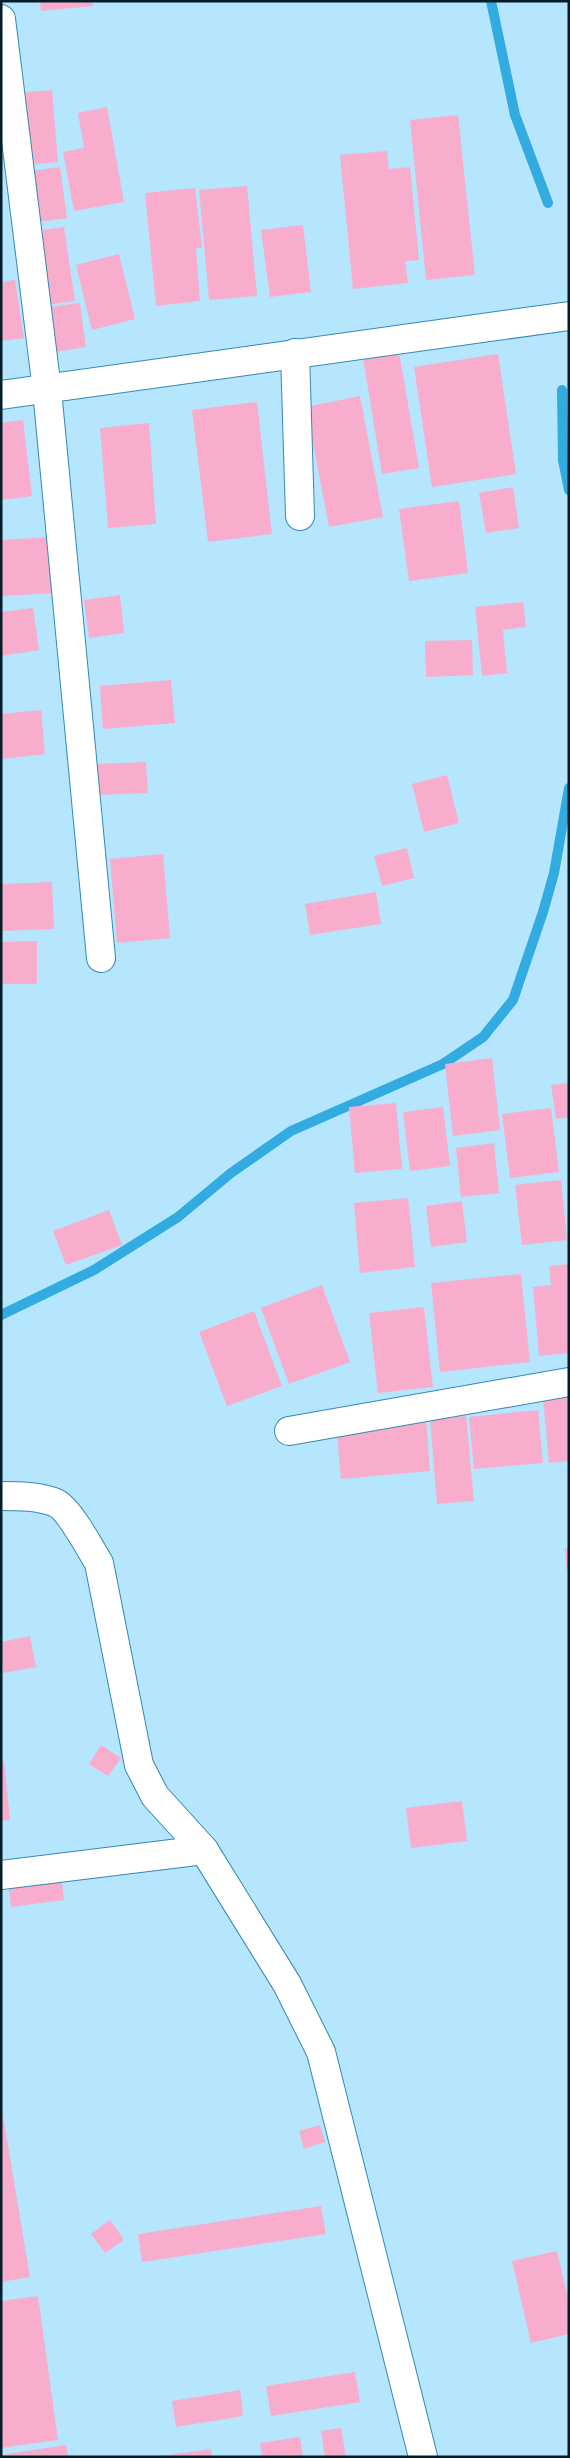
<svg xmlns="http://www.w3.org/2000/svg" width="570" height="2458" font-family="'Noto Sans',sans-serif">
  <style>
    .lines { fill: none; stroke-linecap: round; stroke-linejoin: round }
    .stream { stroke: #31abe0; stroke-width: 10 }
    .building { fill: #f9adcd }
    .minor-casing { stroke: #3489b1; stroke-width: 30 }
    .minor { stroke: #fff; stroke-width: 28 }
  </style>
  <rect width="100%" height="100%" fill="#b6e5fe"/>
  <g class="lines">
    <!-- stream -->
    <g class="stream">
      <polyline points="491,1 515,115 548,203"/>
      <polyline points="562,390 563,460 569,490"/>
      <polyline points="1,1315 94,1270 178,1217 231,1173 291,1131 443,1064 483,1037 513,1000 543,912 554,873 569,788"/>
    </g>
  </g>
  <!-- building -->
  <g class="building">
    <polygon points="40,1 92,1 93,6 41,11"/>
    <polygon points="52,90 58,162 22,165 16,93"/>
    <polygon points="107,107 124,202 74,211 63,152 84,148 78,113"/>
    <polygon points="458,115 475,275 426,280 410,120"/>
    <polygon points="387,151 389,169 410,167 419,260 405,261 408,283 353,289 340,155"/>
    <polygon points="60,167 67,218 30,223 23,172"/>
    <polygon points="247,186 257,296 209,300 199,190"/>
    <polygon points="195,188 202,248 196,248 200,301 156,306 145,193"/>
    <polygon points="303,225 311,292 270,297 261,230"/>
    <polygon points="64,227 75,301 38,306 28,232"/>
    <polygon points="119,254 135,319 92,330 76,265"/>
    <polygon points="15,280 24,338 1,341 1,282"/>
    <polygon points="80,303 86,347 48,353 42,308"/>
    <polygon points="399,352 419,468 382,474 363,358"/>
    <polygon points="498,354 516,474 432,487 414,367"/>
    <polygon points="360,396 383,517 329,527 306,407"/>
    <polygon points="257,402 272,534 208,542 192,410"/>
    <polygon points="23,420 32,496 1,500 1,423"/>
    <polygon points="149,423 156,524 108,528 100,428"/>
    <polygon points="513,487 519,528 486,533 479,493"/>
    <polygon points="459,501 468,573 409,581 399,509"/>
    <polygon points="52,537 56,593 1,596 1,540"/>
    <polygon points="120,595 124,633 89,638 84,600"/>
    <polygon points="523,602 526,627 503,630 507,673 482,676 475,607"/>
    <polygon points="33,608 39,650 1,656 1,612"/>
    <polygon points="472,640 473,675 426,677 425,641"/>
    <polygon points="171,680 175,723 103,729 100,686"/>
    <polygon points="41,710 45,754 1,759 1,714"/>
    <polygon points="146,762 148,793 96,795 95,764"/>
    <polygon points="447,775 459,823 424,832 412,784"/>
    <polygon points="407,848 414,878 382,886 374,856"/>
    <polygon points="163,854 170,938 117,943 110,859"/>
    <polygon points="52,882 54,929 1,931 1,884"/>
    <polygon points="376,892 381,924 310,935 305,904"/>
    <polygon points="37,941 37,984 1,984 1,942"/>
    <polygon points="492,1058 500,1130 453,1136 445,1064"/>
    <polygon points="569,1083 569,1117 556,1119 551,1085"/>
    <polygon points="396,1103 402,1169 355,1173 349,1107"/>
    <polygon points="443,1107 450,1166 410,1171 403,1112"/>
    <polygon points="551,1108 559,1172 510,1178 502,1114"/>
    <polygon points="494,1143 499,1193 461,1197 456,1148"/>
    <polygon points="561,1180 567,1240 522,1245 515,1185"/>
    <polygon points="408,1198 415,1267 360,1273 354,1203"/>
    <polygon points="462,1201 467,1242 431,1247 426,1206"/>
    <polygon points="109,1210 122,1245 66,1265 53,1231"/>
    <polygon points="569,1264 569,1353 539,1356 533,1287 551,1285 549,1266"/>
    <polygon points="521,1274 530,1362 440,1372 431,1283"/>
    <polygon points="322,1285 350,1362 289,1384 261,1308"/>
    <polygon points="424,1307 433,1387 378,1393 369,1313"/>
    <polygon points="254,1311 282,1386 227,1406 199,1332"/>
    <polygon points="569,1396 569,1461 549,1463 543,1399"/>
    <polygon points="538,1410 543,1463 474,1469 469,1417"/>
    <polygon points="466,1416 474,1501 437,1504 430,1419"/>
    <polygon points="426,1418 430,1471 341,1479 336,1425"/>
    <polygon points="565,1548 569,1548 569,1571 567,1571"/>
    <polygon points="30,1636 36,1667 3,1673 1,1642"/>
    <polygon points="101,1745 121,1758 108,1776 89,1764"/>
    <polygon points="1,1761 4,1761 10,1820 1,1821"/>
    <polygon points="462,1801 467,1841 411,1848 406,1808"/>
    <polygon points="61,1875 64,1900 11,1907 8,1882"/>
    <polygon points="2,2110 30,2277 1,2282 1,2111"/>
    <polygon points="320,2125 325,2142 304,2149 299,2131"/>
    <polygon points="321,2206 326,2234 142,2262 138,2234"/>
    <polygon points="110,2220 124,2240 105,2253 91,2234"/>
    <polygon points="557,2251 569,2303 569,2334 531,2343 512,2261"/>
    <polygon points="38,2296 58,2440 1,2448 1,2301"/>
    <polygon points="355,2372 360,2402 271,2416 266,2386"/>
    <polygon points="240,2390 243,2416 176,2427 172,2401"/>
    <polygon points="341,2428 346,2457 325,2457 321,2431"/>
    <polygon points="300,2437 303,2457 262,2457 260,2443"/>
    <polygon points="66,2445 68,2457 1,2457 1,2455"/>
    <polygon points="211,2449 212,2457 161,2457 161,2456"/>
  </g>
  <g class="lines">
    <!-- minor casing -->
    <g class="minor-casing">
      <g id="minor">
        <polyline points="1,19 47,390 101,958"/>
        <polyline points="295,353 300,516"/>
        <polyline points="1,395 569,316"/>
        <polyline points="289,1431 569,1382"/>
        <path d="M 1,1496 C 18,1496 40,1496 56,1503 C 69,1509 91,1550 99,1563 L 139,1765 L 155,1796 L 204,1850 L 287,1984 L 321,2052 L 423,2457"/>
        <polyline points="1,1875 204,1850"/>
      </g>
    </g>
    <!-- minor -->
    <use href="#minor" class="minor"/>
  </g>
  <!-- border -->
  <rect width="570" height="2458" fill="none" stroke="#031d29" stroke-width="5"/>
</svg>
